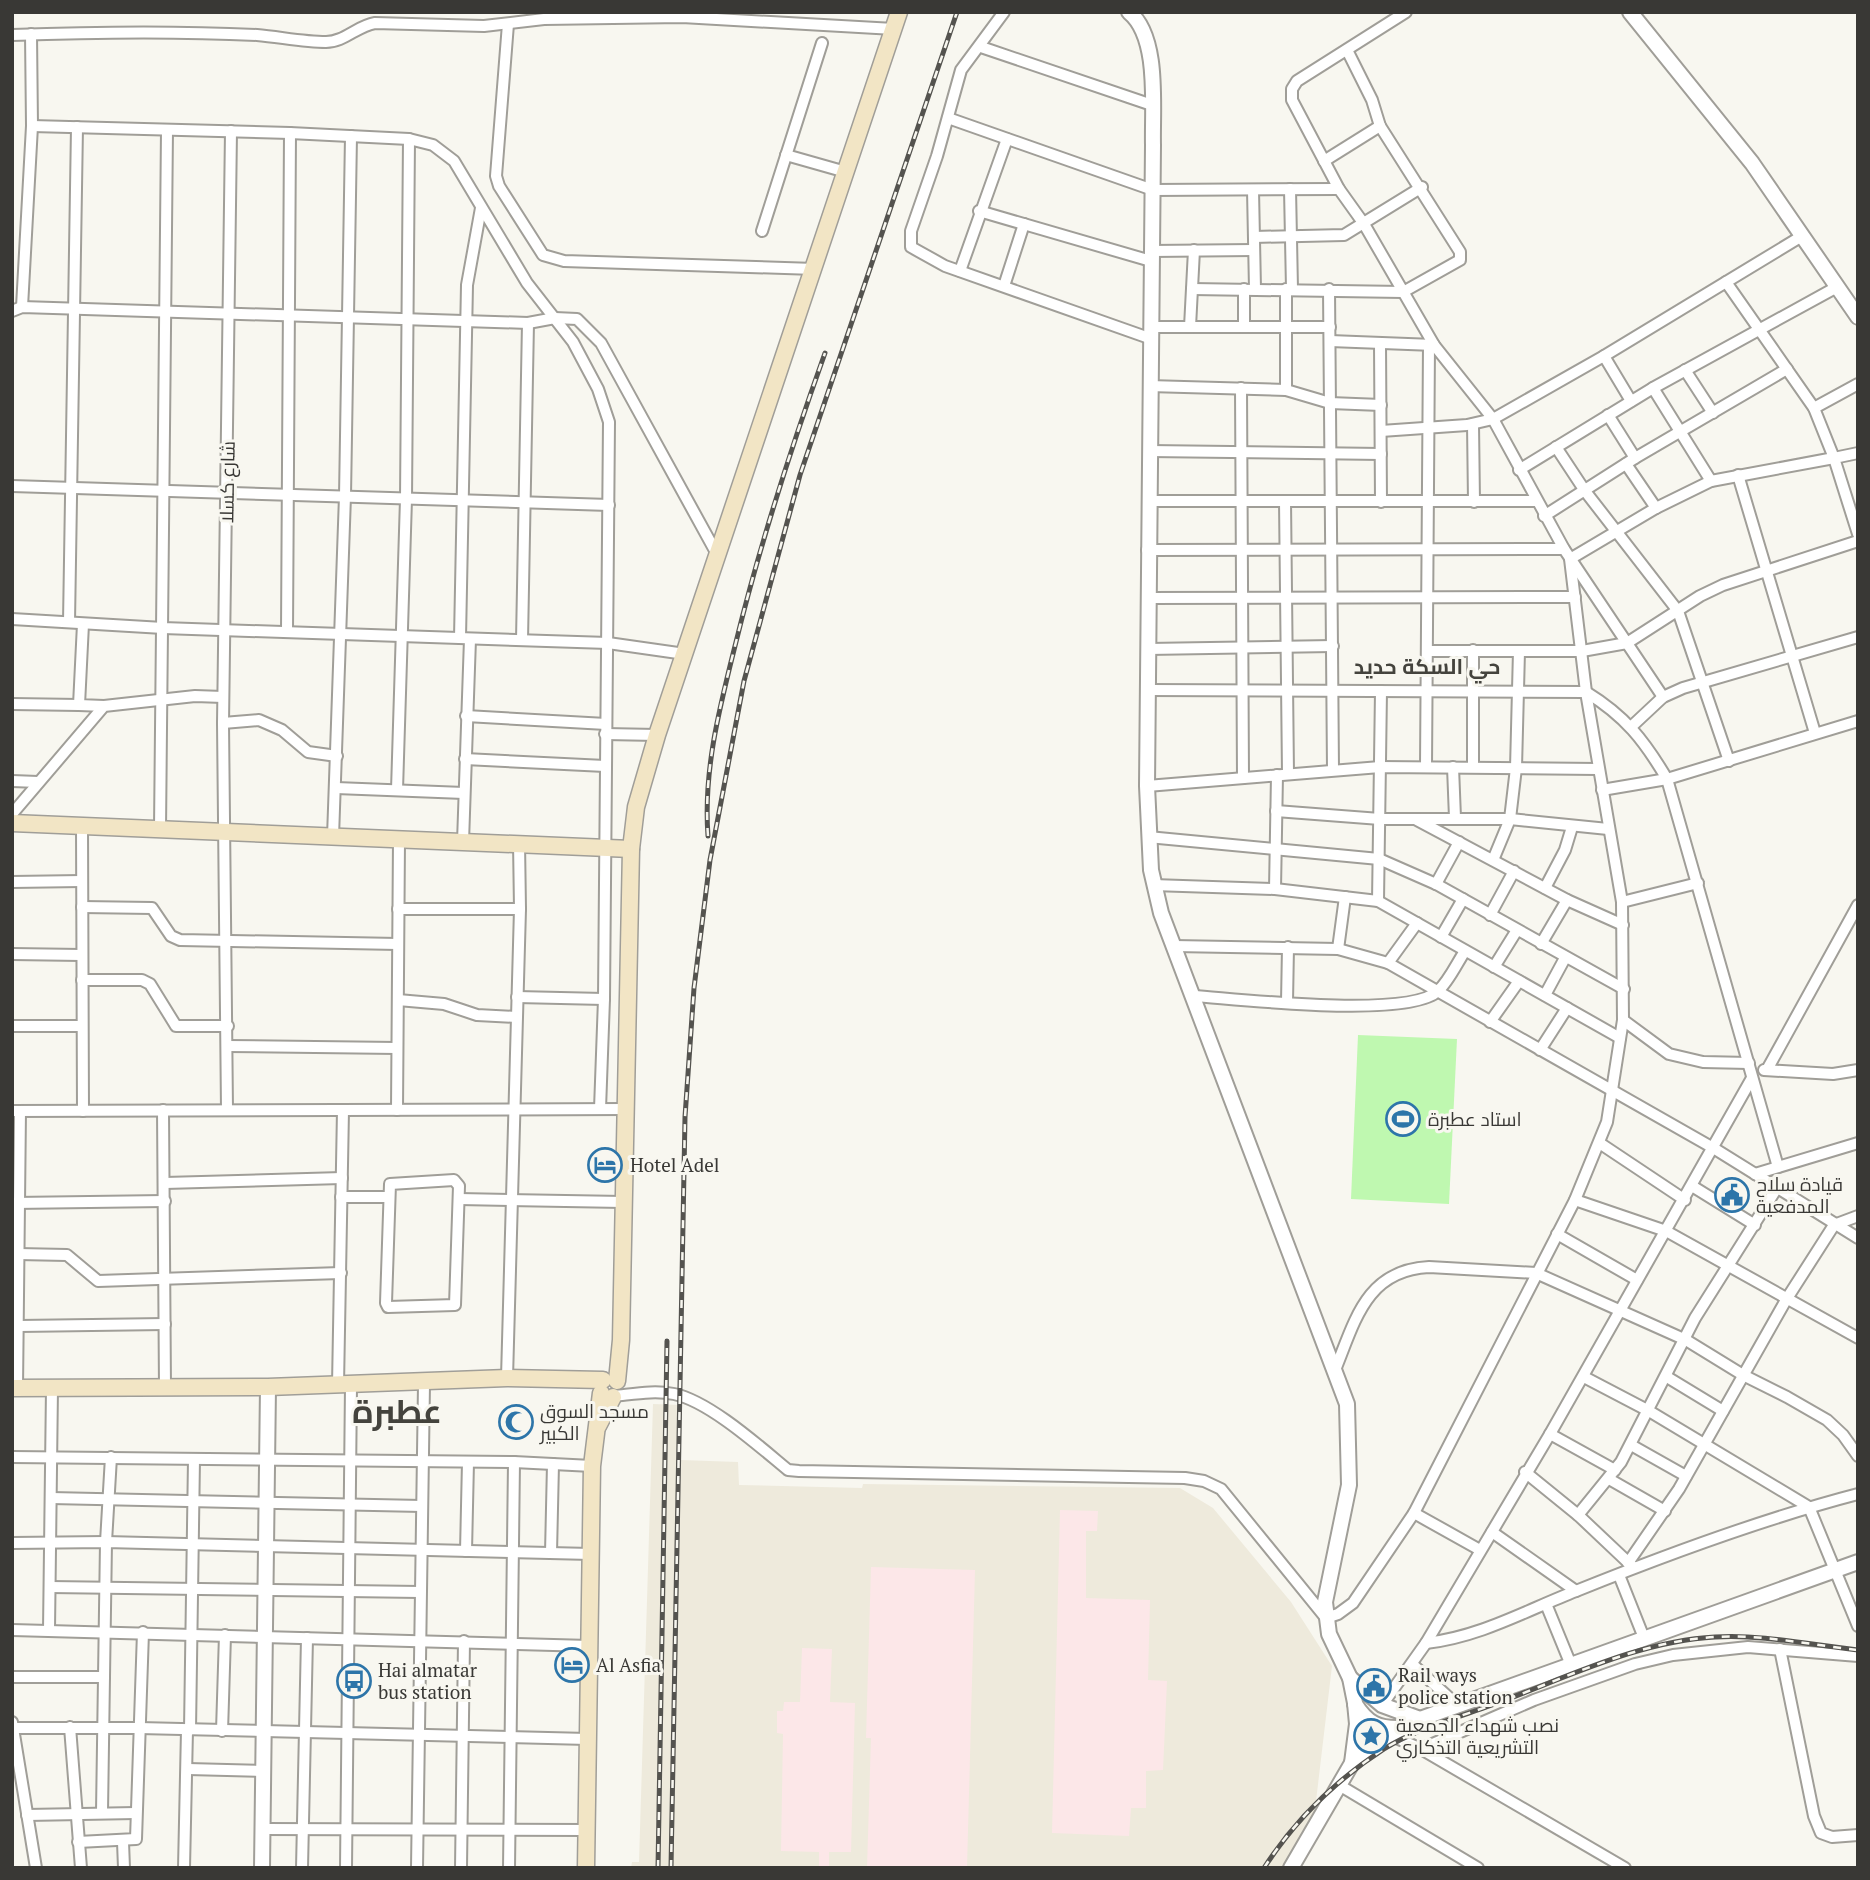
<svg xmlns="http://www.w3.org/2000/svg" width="1870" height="1880" font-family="'PT Serif',Cairo,serif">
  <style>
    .built { fill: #eeeadc }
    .industrial { fill: #fce7e8 }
    .green { fill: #bff8b0 }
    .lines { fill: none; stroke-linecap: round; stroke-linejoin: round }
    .minor-casing { stroke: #a09e98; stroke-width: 14 }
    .tertiary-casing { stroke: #a09e98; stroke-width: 18 }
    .secondary-casing { stroke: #a09e98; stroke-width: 19 }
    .minor { stroke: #fff; stroke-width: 10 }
    .tertiary { stroke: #fff; stroke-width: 14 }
    .secondary { stroke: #f2e5c5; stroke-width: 16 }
    .rail-casing { stroke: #54534f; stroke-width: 5 }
    .rail { stroke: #f8f7f0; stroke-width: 2.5; stroke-dasharray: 8; stroke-linecap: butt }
    .labels { text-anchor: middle; stroke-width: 6; stroke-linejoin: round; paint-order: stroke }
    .street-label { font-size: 19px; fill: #393835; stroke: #f8f7f0 }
    .poi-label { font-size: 19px; fill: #393835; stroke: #f8f7f0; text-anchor: start }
    .neighbourhood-label { font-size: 21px; font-weight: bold; fill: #44433d; stroke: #f8f7f0 }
    .town-label { font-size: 33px; font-weight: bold; fill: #44433d; stroke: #f8f7f0 }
  </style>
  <rect width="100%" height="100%" fill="#f8f7f0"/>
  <!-- built -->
  <polygon class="built" points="653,1404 681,1405 681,1460 738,1462 739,1485 862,1488 863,1484 1180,1488 1213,1508 1291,1602 1332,1666 1314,1818 1282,1868 631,1868 632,1862 639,1862"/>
  <!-- industrial -->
  <g class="industrial">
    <polygon points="1060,1510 1098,1511 1097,1531 1086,1531 1086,1598 1150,1600 1148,1680 1167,1681 1163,1770 1146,1771 1146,1808 1131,1808 1129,1836 1052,1833"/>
    <polygon points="871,1567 975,1570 967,1868 867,1868 871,1738 866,1738"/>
    <polygon points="802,1648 832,1649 830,1702 855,1703 851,1852 829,1852 829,1868 819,1868 819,1852 781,1851 783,1734 777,1733 777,1711 783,1711 784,1702 800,1702"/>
  </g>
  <!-- green -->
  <polygon class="green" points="1358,1035 1457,1039 1449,1204 1351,1199"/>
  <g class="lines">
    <!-- minor casing -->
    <g class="minor-casing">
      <g id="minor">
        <polyline points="1004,12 961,70 937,156 911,231 911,247 945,266 1149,338"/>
        <polyline points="1406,12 1297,81 1292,89 1292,100 1339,189 1364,224 1434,345 1493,419 1564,549 1663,697"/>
        <polyline points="508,24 496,176 499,186 543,255 564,261 815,269"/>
        <path d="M 12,35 C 94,32 176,31 257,35 C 280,37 304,42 326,42 C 344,42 357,26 375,23 L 484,26 L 544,19 L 682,17 L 894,29"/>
        <polyline points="981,47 1152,105"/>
        <polyline points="948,118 1153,190 1339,189"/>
        <polyline points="32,126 290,133 409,139 433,145 454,161 527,283 573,342 598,389 609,422 604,999 600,1109"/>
        <polyline points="786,155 846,172"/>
        <polyline points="1324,161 1380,126"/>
        <polyline points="1290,189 1292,289"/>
        <polyline points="1253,190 1255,289"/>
        <polyline points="979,211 1151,261"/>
        <polyline points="762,231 822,43"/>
        <polyline points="1254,237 1344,235 1422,187"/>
        <polyline points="1151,251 1254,250"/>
        <polyline points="960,271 1007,139"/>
        <polyline points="1004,286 1024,224"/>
        <polyline points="1192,289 1403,292 1460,260 1460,252 1380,126 1372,100 1347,50"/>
        <polyline points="1329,289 1333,770"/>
        <polyline points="22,307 32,126 31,34"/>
        <polyline points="12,311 22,307 528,323 555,318 577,319 601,343 718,556"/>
        <polyline points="1150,327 1330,327"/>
        <polyline points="1190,327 1194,250"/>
        <polyline points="1244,327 1244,289"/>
        <polyline points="1330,341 1434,345"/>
        <polyline points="1380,344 1381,502"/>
        <polyline points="1604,356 1631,401"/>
        <polyline points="1685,370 1713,413"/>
        <polyline points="1149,386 1286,390 1330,403 1381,405"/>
        <polyline points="1241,388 1243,778"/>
        <polyline points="1653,388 1711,481"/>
        <polyline points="1286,390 1286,289"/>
        <polyline points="1814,408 1858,384"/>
        <polyline points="1473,424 1474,502"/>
        <polyline points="1381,431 1467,425 1493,419 1604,356 1802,236"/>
        <polyline points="1556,447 1585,491 1678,611 1729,761"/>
        <polyline points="1149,451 1381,454"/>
        <polyline points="1858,453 1834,458 1858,534"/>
        <polyline points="1635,458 1787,369"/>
        <polyline points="1626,464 1656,508"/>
        <polyline points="1519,470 1653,388 1837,287"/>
        <polyline points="1738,475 1815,733"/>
        <polyline points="12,486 609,505"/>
        <polyline points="1148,501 1535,501"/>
        <polyline points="1285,501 1288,774"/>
        <polyline points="1544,516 1635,458 1608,415"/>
        <polyline points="1147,550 1564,549"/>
        <polyline points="1148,598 1575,597"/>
        <polyline points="12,619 163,628 608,643 685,654"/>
        <polyline points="69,622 77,127"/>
        <polyline points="83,624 79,705 104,706"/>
        <polyline points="287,632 290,133"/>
        <polyline points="460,638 467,285 481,208"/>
        <polyline points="522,640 528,323"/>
        <polyline points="1148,649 1333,646"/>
        <polyline points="1428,651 1582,651 1627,643 1700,596 1723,585 1858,541"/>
        <path d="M 1148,690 L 1586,692 C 1625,716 1644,740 1667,779 L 1778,1167"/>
        <polyline points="12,704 79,705"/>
        <polyline points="466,716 606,724"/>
        <polyline points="223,723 259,720 282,730 308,752 337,756"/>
        <polyline points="1632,726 1663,697 1683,688 1858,637"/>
        <polyline points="605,734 657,735"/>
        <polyline points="465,759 605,766"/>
        <polyline points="1426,767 1429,345"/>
        <polyline points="1453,767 1455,818"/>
        <polyline points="1473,767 1473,650"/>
        <polyline points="12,781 38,782"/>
        <polyline points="1147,786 1380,767 1598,769"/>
        <polyline points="336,788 464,793"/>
        <polyline points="397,790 406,499 409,139"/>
        <polyline points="1602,790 1667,779 1858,721"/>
        <polyline points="1276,811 1380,819 1510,819 1608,829"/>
        <polyline points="12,814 104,706 195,696 223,697"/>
        <polyline points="1417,820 1567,900 1623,925"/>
        <polyline points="82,826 83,1111"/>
        <polyline points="160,829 167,130"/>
        <polyline points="333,837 345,496 351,136"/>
        <polyline points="1148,837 1379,859 1436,884 1624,989"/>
        <polyline points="463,842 470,639"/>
        <polyline points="1493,860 1510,819 1516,768 1519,651"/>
        <polyline points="12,882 82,881"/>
        <polyline points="1436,884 1459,842"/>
        <polyline points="1153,885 1275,889 1378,901 1620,1038"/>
        <polyline points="1545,888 1565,850 1572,827"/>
        <polyline points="1275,889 1277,775"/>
        <polyline points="1378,901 1381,691"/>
        <polyline points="1622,902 1698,883"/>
        <polyline points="82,907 152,908 171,936 180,940 398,944"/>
        <polyline points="398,909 520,909"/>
        <polyline points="1490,915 1514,871"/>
        <polyline points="1441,937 1463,899"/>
        <polyline points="1541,944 1567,900"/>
        <polyline points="1174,946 1338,949 1388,963 1715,1149 1858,1238"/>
        <polyline points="1338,949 1345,897"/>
        <polyline points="12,954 81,955"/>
        <polyline points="1388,963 1417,923"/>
        <polyline points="1494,967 1517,930"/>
        <polyline points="82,980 142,980 150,984 176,1026 228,1026"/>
        <polyline points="1545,995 1565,958"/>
        <path d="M 1194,996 C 1239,999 1408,1019 1438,991 C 1449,981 1457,963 1465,951"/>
        <polyline points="517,997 604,999"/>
        <polyline points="398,1000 444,1004 477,1015 516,1017"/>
        <polyline points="1287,1002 1288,947"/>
        <polyline points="1623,1020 1669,1054 1703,1062 1749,1063"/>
        <polyline points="1490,1022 1519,981"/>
        <polyline points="12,1026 81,1026"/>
        <polyline points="227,1046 397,1048"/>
        <polyline points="1540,1050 1567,1008"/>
        <polyline points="1768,1068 1858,905"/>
        <polyline points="1764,1070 1833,1074 1858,1070"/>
        <polyline points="163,1110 165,1388"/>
        <polyline points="227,1110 223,723 231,131"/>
        <polyline points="397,1110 399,840"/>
        <polyline points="12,1111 626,1109"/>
        <polyline points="1601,1144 1685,1200"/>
        <polyline points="1755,1174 1858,1143"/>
        <polygon points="454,1180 459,1186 455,1305 388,1307 386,1303 390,1184"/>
        <polyline points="165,1183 342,1178"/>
        <polyline points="1692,1186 1755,1225"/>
        <polyline points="341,1197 388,1197"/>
        <polyline points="459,1199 623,1202"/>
        <polyline points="1575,1200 1666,1231 1858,1338"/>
        <polyline points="14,1203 165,1201"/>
        <polyline points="1557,1234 1637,1280"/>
        <polyline points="18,1254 67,1255 98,1281 341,1273"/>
        <polyline points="19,1326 165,1324"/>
        <path d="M 1335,1370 C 1355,1321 1366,1270 1429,1267 L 1536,1273 L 1686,1340 L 1743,1375 L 1787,1397 L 1827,1420 L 1843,1435 L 1858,1456"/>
        <polyline points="1584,1377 1649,1411 1809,1507 1858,1626"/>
        <polyline points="1667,1377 1723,1411"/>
        <polyline points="507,1378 520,909 519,842"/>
        <polyline points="338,1385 343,1110"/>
        <polyline points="17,1388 20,1111"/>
        <path d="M 614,1396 C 634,1394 654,1390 674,1394 C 709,1401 760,1447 788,1470 L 799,1471 L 1185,1478 L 1204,1481 L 1221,1489 L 1326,1618 L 1338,1614 L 1353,1603 L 1414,1513 L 1575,1200 L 1607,1122 L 1623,1020 L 1622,902 L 1586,692 L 1570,559 L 1656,508 L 1711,481 L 1834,458 L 1814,408 L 1726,282"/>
        <polyline points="1550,1434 1615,1470"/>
        <polyline points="1631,1445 1686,1476"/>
        <polyline points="12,1457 514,1462 592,1466"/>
        <polyline points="1525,1472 1578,1515 1633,1567"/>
        <polyline points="1609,1479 1665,1511"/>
        <polyline points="51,1498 422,1506"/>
        <polyline points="1414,1513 1480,1550"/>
        <polyline points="1578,1515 1621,1462 1695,1318 1777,1188"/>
        <polyline points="1492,1532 1576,1591"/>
        <polyline points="12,1543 106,1542 591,1554"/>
        <polyline points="466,1551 468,1462"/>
        <polyline points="551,1553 553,1464"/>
        <polyline points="1628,1563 1679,1489 1786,1300 1834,1225 1858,1216"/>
        <polyline points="1619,1575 1644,1638"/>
        <polyline points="50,1587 420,1592"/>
        <polyline points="1546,1604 1571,1665"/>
        <polyline points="12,1630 590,1646"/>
        <polyline points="49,1630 52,1388"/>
        <path d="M 1426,1643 C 1480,1637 1527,1610 1576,1591 C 1668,1554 1762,1519 1858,1494"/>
        <polyline points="1780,1649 1814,1816 1821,1833 1832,1837 1858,1835"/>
        <polyline points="1412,1664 1458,1706"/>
        <polyline points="12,1677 104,1677"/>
        <polyline points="1382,1705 1426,1643 1550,1434 1752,1078"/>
        <polyline points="12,1722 36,1868"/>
        <polyline points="70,1727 81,1868"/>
        <polyline points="12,1728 139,1728 588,1739"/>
        <polyline points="190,1730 194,1459"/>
        <polyline points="222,1731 225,1635"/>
        <polyline points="1390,1735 1421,1749 1625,1868"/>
        <polyline points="1421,1749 1534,1700 1635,1664 1673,1655 1748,1647 1858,1656"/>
        <polyline points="188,1769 264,1771"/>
        <polyline points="1339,1785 1478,1868"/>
        <polyline points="102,1812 106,1542 111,1457"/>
        <polyline points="27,1815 136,1813"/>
        <polyline points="263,1829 587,1830"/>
        <polyline points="78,1842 136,1839 143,1632"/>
        <polyline points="123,1842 124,1868"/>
        <polyline points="184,1868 187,1730"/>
        <polyline points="302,1868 307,1638"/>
        <polyline points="346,1868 351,1385"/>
        <polyline points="417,1868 424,1384"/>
        <polyline points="461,1868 464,1641"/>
        <polyline points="509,1868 514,1462"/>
      </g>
    </g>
    <!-- tertiary casing -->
    <g class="tertiary-casing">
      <g id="tertiary">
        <path d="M 1129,12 C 1160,37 1152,108 1153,145 L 1147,786 L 1151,870 L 1161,913 L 1347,1404 L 1349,1485 L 1325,1602 L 1329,1634 L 1350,1678 L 1355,1703 L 1357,1724 L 1352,1763 L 1291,1868"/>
        <polyline points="1630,12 1752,163 1858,317"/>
        <polyline points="1350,1678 1382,1705 1420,1719"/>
        <path d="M 1355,1704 C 1367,1723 1378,1729 1401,1728"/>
        <polyline points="1352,1763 1374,1745 1420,1719 1858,1562"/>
        <polyline points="262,1868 268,1387"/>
      </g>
    </g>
    <!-- secondary casing -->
    <g class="secondary-casing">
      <g id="secondary">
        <polyline points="12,823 631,849"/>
        <polyline points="617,1381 621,1340 631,849 636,807 657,735 899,12"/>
        <polyline points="12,1388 268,1387 507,1378 603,1380"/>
        <polyline points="598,1426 613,1397"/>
        <polyline points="586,1868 592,1466 601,1393"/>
      </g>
    </g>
    <!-- minor -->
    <use href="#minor" class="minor"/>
    <!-- tertiary -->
    <use href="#tertiary" class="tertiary"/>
    <!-- secondary -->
    <use href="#secondary" class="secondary"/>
    <!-- rail casing -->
    <g class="rail-casing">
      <g id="rail">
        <path d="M 708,836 C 703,770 720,706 736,642 C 760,544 791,448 825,353"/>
        <polyline points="658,1868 667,1341"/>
        <polyline points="671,1868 685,1117 694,988 710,860 744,681 800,475 957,12"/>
        <path d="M 1264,1868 C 1295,1820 1336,1780 1384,1749 C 1413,1730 1459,1717 1492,1705 C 1564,1679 1638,1641 1715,1637 C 1762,1634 1811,1645 1858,1650"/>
      </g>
    </g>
    <!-- rail -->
    <use href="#rail" class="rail"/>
  </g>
  <!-- icons -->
  <defs>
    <g id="stadium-ring" transform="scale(1.75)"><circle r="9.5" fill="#f8f7f0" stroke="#2d75a9" stroke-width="1.5"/><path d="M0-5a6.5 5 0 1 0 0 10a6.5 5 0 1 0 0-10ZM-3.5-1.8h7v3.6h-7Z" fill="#2d75a9"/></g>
    <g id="hotel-ring" transform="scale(1.75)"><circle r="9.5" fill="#f8f7f0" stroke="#2d75a9" stroke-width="1.5"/><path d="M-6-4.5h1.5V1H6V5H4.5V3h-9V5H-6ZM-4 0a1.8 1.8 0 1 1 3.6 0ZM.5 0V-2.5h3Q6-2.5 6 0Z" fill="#2d75a9"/></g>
    <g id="civic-ring" transform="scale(1.75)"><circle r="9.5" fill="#f8f7f0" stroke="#2d75a9" stroke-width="1.5"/><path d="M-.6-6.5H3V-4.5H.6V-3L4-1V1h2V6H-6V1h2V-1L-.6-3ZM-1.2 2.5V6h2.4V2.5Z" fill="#2d75a9"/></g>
    <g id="mosque-ring" transform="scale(1.75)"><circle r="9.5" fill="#f8f7f0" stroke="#2d75a9" stroke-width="1.5"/><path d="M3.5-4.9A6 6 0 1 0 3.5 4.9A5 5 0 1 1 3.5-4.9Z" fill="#2d75a9"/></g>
    <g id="bus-ring" transform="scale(1.75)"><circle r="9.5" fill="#f8f7f0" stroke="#2d75a9" stroke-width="1.5"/><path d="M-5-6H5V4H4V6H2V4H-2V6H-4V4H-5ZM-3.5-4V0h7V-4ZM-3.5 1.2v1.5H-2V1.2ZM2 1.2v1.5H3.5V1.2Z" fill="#2d75a9"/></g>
    <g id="sight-ring" transform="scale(1.75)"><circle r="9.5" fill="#f8f7f0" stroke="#2d75a9" stroke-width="1.5"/><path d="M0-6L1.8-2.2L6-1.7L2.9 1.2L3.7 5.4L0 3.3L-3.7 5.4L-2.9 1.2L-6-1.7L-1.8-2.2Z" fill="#2d75a9"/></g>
  </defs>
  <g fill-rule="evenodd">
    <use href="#stadium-ring" x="1403" y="1119"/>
    <use href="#hotel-ring" x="605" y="1165"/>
    <use href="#civic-ring" x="1732" y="1195"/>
    <use href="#mosque-ring" x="516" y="1422"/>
    <use href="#hotel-ring" x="572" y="1665"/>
    <use href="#bus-ring" x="354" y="1681"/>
    <use href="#civic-ring" x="1374" y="1686"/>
    <use href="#sight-ring" x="1371" y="1736"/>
  </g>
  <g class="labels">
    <!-- street labels -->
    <g class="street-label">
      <text transform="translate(227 482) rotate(-89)" y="7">شارع كسلا</text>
    </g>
    <!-- poi labels -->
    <g class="poi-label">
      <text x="1428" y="1126">استاد عطبرة</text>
      <text x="630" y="1172">Hotel Adel</text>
      <text x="1756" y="1191">قيادة سلاح<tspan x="1756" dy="22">المدفعية</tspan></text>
      <text x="540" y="1418">مسجد السوق<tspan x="540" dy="22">الكبير</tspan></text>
      <text x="596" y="1672">Al Asfia</text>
      <text x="378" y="1677">Hai almatar<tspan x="378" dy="22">bus station</tspan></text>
      <text x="1398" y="1682">Rail ways<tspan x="1398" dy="22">police station</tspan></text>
      <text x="1396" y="1732">نصب شهداء الجمعية<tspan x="1396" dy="22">التشريعية التذكاري</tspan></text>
    </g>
    <!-- neighbourhood labels -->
    <g class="neighbourhood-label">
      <text x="1427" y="674">حي السكة حديد</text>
    </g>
    <!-- town labels -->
    <g class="town-label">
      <text x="397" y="1423">عطبرة</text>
    </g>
  </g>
  <!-- border -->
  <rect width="1870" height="1880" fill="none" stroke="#393835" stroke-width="28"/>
</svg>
